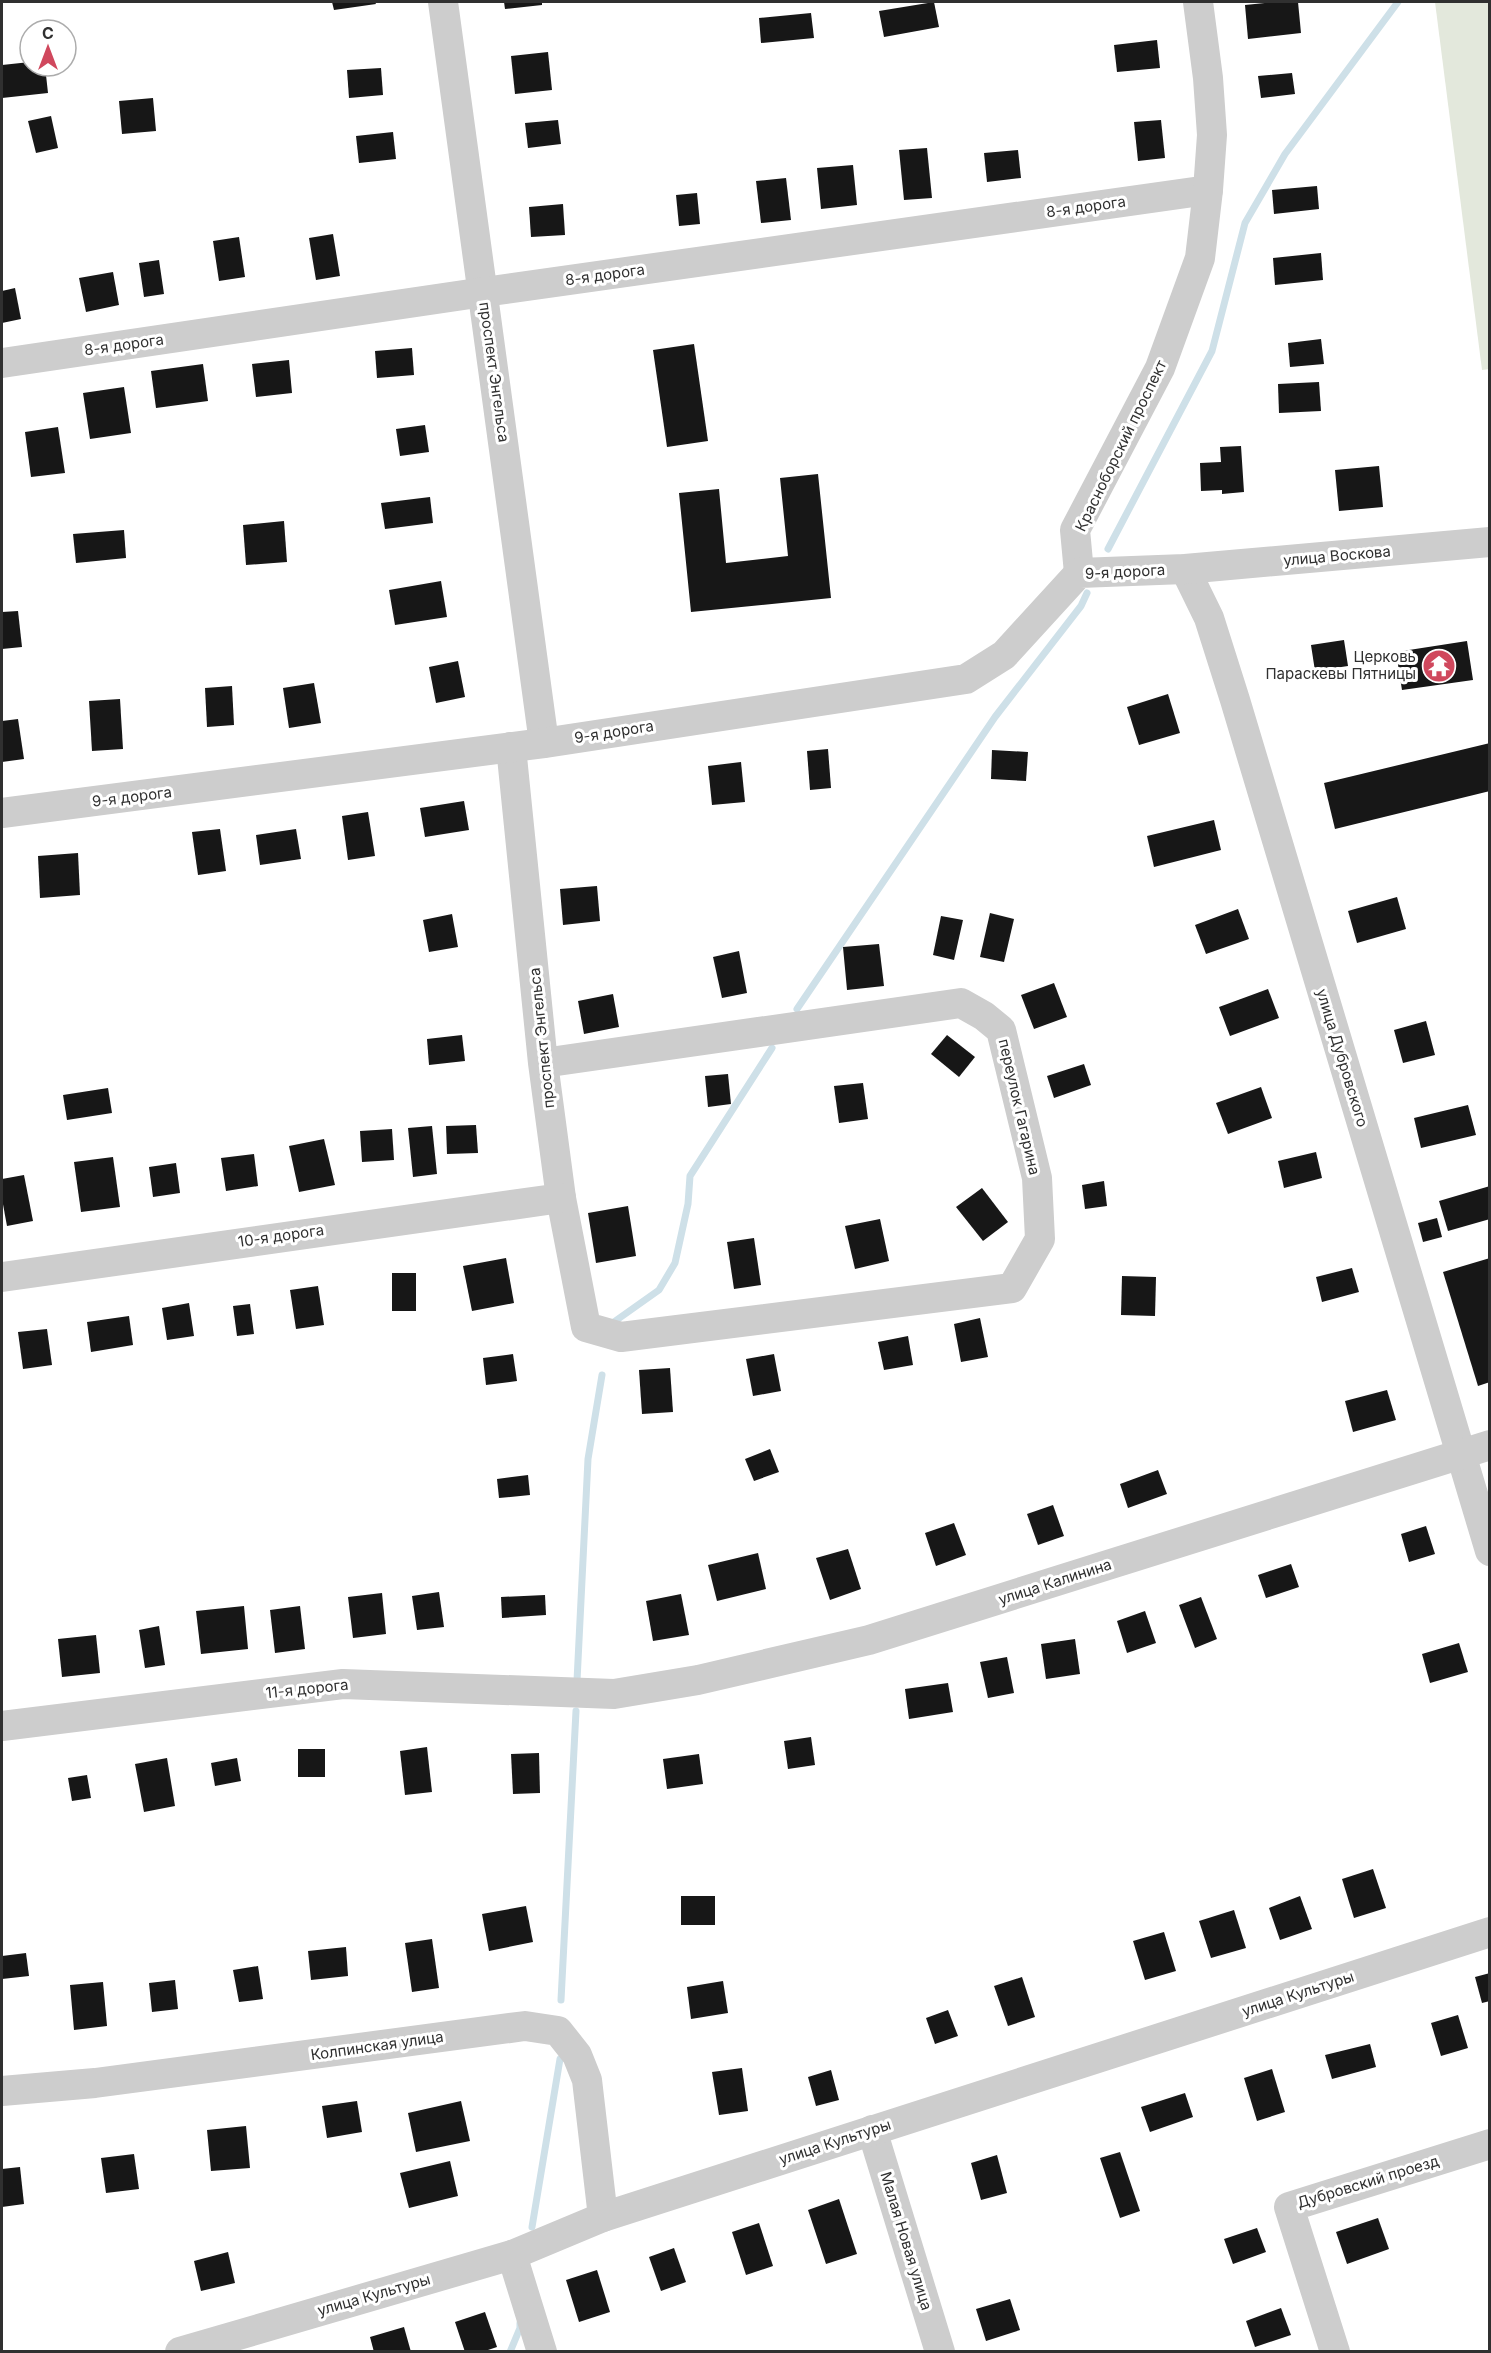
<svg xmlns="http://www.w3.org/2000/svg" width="1491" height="2353" font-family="Inter,sans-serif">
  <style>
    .green { fill: #e3e8dc }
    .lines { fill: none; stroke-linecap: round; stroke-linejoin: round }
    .stream { stroke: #cee0e8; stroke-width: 7 }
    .building { fill: #171717 }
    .minor { stroke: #cdcdcd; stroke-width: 30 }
    .labels { text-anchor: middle; stroke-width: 6; stroke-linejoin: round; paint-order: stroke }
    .street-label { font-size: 15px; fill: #303030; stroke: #fff }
    .poi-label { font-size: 15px; fill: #303030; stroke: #fff; text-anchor: end }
  </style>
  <rect width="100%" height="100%" fill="#fff"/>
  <!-- green -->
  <polygon class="green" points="1435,2 1489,2 1490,369 1482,370"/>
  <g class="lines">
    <!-- stream -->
    <g class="stream">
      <polyline points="1108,549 1212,351 1245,223 1285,154 1398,2"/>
      <polyline points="797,1009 995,717 1081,606 1087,593"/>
      <polyline points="611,1324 659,1290 675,1263 688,1204 690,1176 772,1048"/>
      <polyline points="577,1681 588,1459 602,1375"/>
      <polyline points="561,2000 576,1711"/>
      <polyline points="532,2227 560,2059"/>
      <polyline points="510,2352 520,2328 520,2323"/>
    </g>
  </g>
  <!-- building -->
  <g class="building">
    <polygon points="332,2 375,2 376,4 334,10"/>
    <polygon points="504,2 542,2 542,5 505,9"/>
    <polygon points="934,2 939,27 884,37 879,11"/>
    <polygon points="1275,2 1298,2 1301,33 1248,39 1245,5"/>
    <polygon points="811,13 814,38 761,43 759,18"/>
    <polygon points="1157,40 1160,68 1117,72 1114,45"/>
    <polygon points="548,52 552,90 515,94 511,56"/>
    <polygon points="30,62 30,66 45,66 48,93 2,98 2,65"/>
    <polygon points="381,68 383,95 349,98 347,70"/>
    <polygon points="1292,73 1295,94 1261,98 1258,76"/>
    <polygon points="153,98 156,131 122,134 119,101"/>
    <polygon points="51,116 58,148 36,153 28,121"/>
    <polygon points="558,120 561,144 528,148 525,123"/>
    <polygon points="1161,120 1165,158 1138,161 1134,122"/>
    <polygon points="393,132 396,159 359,163 356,136"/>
    <polygon points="927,148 932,198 904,200 899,150"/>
    <polygon points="1018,150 1021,178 987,182 984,153"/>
    <polygon points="853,165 857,205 821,209 817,168"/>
    <polygon points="786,178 791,220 761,223 756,181"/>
    <polygon points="1317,186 1319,209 1274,214 1272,190"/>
    <polygon points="697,193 700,224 679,226 676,195"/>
    <polygon points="563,204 565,235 531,237 529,207"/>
    <polygon points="333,234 340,276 316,280 309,238"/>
    <polygon points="239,237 245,277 219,281 213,241"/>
    <polygon points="1321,253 1323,280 1275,285 1273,258"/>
    <polygon points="159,260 164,294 144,297 139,263"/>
    <polygon points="113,272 119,305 86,312 79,278"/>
    <polygon points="15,288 21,319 2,323 2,291"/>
    <polygon points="1321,339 1324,364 1290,367 1288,343"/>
    <polygon points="694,344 708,441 667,447 653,350"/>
    <polygon points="412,348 414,375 377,378 375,351"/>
    <polygon points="289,360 292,393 256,397 252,364"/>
    <polygon points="203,364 208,401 156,408 151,371"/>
    <polygon points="1319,382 1321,411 1279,413 1278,384"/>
    <polygon points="124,387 131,433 90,439 83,393"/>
    <polygon points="425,425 429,452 400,456 396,429"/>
    <polygon points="58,427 65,473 31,477 25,432"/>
    <polygon points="1241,446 1244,492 1222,494 1222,490 1201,491 1200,463 1221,462 1220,447"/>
    <polygon points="1379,466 1383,507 1339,511 1335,470"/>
    <polygon points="818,474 831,598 691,612 679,493 719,489 726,563 788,556 780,478"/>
    <polygon points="430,497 433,523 385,529 381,503"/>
    <polygon points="284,521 287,562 246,565 243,525"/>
    <polygon points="124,530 126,558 76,563 73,534"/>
    <polygon points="441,581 447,617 395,625 389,590"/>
    <polygon points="18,611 22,647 2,649 2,612"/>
    <polygon points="1344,640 1348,666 1315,671 1311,645"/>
    <polygon points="1467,641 1473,680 1402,690 1396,652"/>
    <polygon points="458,661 465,697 436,703 429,667"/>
    <polygon points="314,683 321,723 289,728 283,688"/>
    <polygon points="232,686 234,725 207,727 205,688"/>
    <polygon points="1168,694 1180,733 1139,745 1127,707"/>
    <polygon points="120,699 123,749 92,751 89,701"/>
    <polygon points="18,719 24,759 2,762 2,721"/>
    <polygon points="1490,743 1490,791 1335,829 1324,783"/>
    <polygon points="828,749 831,788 810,790 807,751"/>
    <polygon points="992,750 1028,752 1026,781 991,779"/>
    <polygon points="741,762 745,802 712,805 708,766"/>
    <polygon points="464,801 469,830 425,837 420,808"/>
    <polygon points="368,812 375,856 348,860 342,816"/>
    <polygon points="1214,820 1221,850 1154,867 1147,836"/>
    <polygon points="220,829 226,871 198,875 192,832"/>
    <polygon points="296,829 301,859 260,865 256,835"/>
    <polygon points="78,853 80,895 40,898 38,856"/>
    <polygon points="597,886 600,921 563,925 560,889"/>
    <polygon points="1397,897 1406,929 1357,943 1348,911"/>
    <polygon points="1238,909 1249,939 1206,954 1195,925"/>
    <polygon points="990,913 1014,919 1004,962 980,957"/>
    <polygon points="452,914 458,947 429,952 423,920"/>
    <polygon points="941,916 963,920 954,960 933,955"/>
    <polygon points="879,944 884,986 847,990 843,947"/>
    <polygon points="739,951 747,993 722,998 713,957"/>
    <polygon points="1054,983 1067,1017 1034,1029 1021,995"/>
    <polygon points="1268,989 1279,1018 1230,1036 1219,1007"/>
    <polygon points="613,994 619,1027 584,1034 578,1001"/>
    <polygon points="1426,1021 1435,1055 1403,1063 1394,1030"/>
    <polygon points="462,1035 465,1061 429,1065 427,1039"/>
    <polygon points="947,1035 975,1057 959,1077 931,1054"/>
    <polygon points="1084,1064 1091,1085 1054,1098 1047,1076"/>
    <polygon points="728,1074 731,1104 708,1107 705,1076"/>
    <polygon points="863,1083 868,1119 839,1123 834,1086"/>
    <polygon points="1261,1087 1272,1118 1228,1134 1216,1103"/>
    <polygon points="108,1088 112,1113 67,1120 63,1095"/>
    <polygon points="1468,1105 1476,1135 1421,1148 1414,1118"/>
    <polygon points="476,1125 478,1153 447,1154 446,1126"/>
    <polygon points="432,1126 437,1174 413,1177 408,1128"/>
    <polygon points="392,1129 394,1160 362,1162 360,1131"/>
    <polygon points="324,1139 335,1185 299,1192 289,1146"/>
    <polygon points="1316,1152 1322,1178 1284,1188 1278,1161"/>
    <polygon points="254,1154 258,1186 226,1191 221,1158"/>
    <polygon points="113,1157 120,1207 81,1212 74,1162"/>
    <polygon points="176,1163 180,1193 153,1197 149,1167"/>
    <polygon points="24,1175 33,1221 7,1226 2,1199 2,1179"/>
    <polygon points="1104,1181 1107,1206 1085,1209 1082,1185"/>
    <polygon points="1490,1186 1490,1219 1448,1231 1439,1201"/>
    <polygon points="982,1188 1008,1222 983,1241 956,1207"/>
    <polygon points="628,1206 636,1256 596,1263 588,1213"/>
    <polygon points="1437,1218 1442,1237 1423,1242 1418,1223"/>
    <polygon points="880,1219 889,1261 855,1269 845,1226"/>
    <polygon points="754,1238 761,1285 734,1289 727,1242"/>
    <polygon points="506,1258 514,1303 472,1311 463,1266"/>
    <polygon points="1490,1258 1490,1382 1478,1386 1443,1272"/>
    <polygon points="1352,1268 1359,1292 1322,1302 1316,1277"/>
    <rect x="392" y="1273" width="24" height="38"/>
    <polygon points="1122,1276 1156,1277 1155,1316 1121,1315"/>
    <polygon points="318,1286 324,1325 296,1329 290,1290"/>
    <polygon points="189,1303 194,1336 167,1340 162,1308"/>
    <polygon points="250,1304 254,1334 237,1336 233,1306"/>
    <polygon points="129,1316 133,1345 91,1352 87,1322"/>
    <polygon points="980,1318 988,1357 961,1362 954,1324"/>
    <polygon points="47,1329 52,1365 23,1369 18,1332"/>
    <polygon points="908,1336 913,1365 884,1370 878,1342"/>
    <polygon points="513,1354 517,1381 486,1385 483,1358"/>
    <polygon points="774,1354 781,1391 753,1396 746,1359"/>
    <polygon points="670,1368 673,1412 642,1414 639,1370"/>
    <polygon points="1387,1390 1396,1420 1353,1432 1345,1401"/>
    <polygon points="770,1449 779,1472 754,1481 745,1459"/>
    <polygon points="1158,1470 1167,1494 1128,1508 1120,1484"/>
    <polygon points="528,1475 530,1495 499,1498 497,1479"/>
    <polygon points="1053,1505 1064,1536 1038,1545 1027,1514"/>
    <polygon points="954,1523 966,1555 936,1566 925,1533"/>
    <polygon points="1426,1526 1435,1554 1409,1562 1401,1534"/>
    <polygon points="848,1549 861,1589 830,1600 816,1558"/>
    <polygon points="758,1553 766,1589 717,1601 708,1565"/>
    <polygon points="1291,1564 1299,1587 1266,1598 1258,1575"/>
    <polygon points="439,1592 444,1627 417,1630 412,1596"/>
    <polygon points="382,1593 386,1634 353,1638 348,1597"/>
    <polygon points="681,1594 689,1635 653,1641 646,1601"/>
    <polygon points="545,1595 546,1615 502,1618 501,1597"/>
    <polygon points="1201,1597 1217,1639 1195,1648 1179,1605"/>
    <polygon points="244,1606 248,1649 201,1654 196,1611"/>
    <polygon points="300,1606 305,1649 275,1653 270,1610"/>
    <polygon points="1145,1611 1156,1643 1127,1653 1117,1621"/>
    <polygon points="159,1626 165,1665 145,1668 139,1630"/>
    <polygon points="96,1635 100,1673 62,1677 58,1639"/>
    <polygon points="1075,1639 1080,1674 1046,1679 1041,1644"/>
    <polygon points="1459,1643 1468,1672 1430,1683 1422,1654"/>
    <polygon points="1007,1657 1014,1693 988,1698 980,1662"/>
    <polygon points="948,1683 953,1712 909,1719 905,1689"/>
    <polygon points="811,1737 815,1765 788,1769 784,1741"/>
    <polygon points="427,1747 432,1792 405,1795 400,1751"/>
    <rect x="298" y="1749" width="27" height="28"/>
    <polygon points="539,1753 540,1793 513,1794 511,1754"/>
    <polygon points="699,1754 703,1784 667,1789 663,1759"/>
    <polygon points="167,1758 175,1806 144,1812 135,1764"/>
    <polygon points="237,1758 241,1781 215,1786 211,1763"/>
    <polygon points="87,1775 91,1798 72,1801 68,1778"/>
    <polygon points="1373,1869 1386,1908 1354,1918 1342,1879"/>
    <rect x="681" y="1896" width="34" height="29"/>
    <polygon points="1300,1896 1312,1929 1280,1940 1269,1908"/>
    <polygon points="526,1906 533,1942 489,1951 482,1914"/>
    <polygon points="1234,1910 1246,1948 1211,1958 1199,1921"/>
    <polygon points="1164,1932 1176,1971 1145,1980 1133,1941"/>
    <polygon points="432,1939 439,1988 412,1992 405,1943"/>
    <polygon points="346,1947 348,1976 311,1980 308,1951"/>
    <polygon points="26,1953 29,1976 2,1979 2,1956"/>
    <polygon points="258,1966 263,1999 239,2002 233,1970"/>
    <polygon points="1490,1973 1490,2001 1482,2003 1475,1977"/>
    <polygon points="1022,1977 1035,2017 1008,2026 994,1986"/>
    <polygon points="175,1980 178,2009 152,2012 149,1983"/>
    <polygon points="723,1981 728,2013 691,2019 687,1987"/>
    <polygon points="103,1982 107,2026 74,2030 70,1985"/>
    <polygon points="948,2010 958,2036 935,2044 926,2018"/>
    <polygon points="1458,2015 1468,2048 1441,2056 1431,2023"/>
    <polygon points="1370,2044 1376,2067 1332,2079 1325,2055"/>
    <polygon points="742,2068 748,2111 719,2115 712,2072"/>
    <polygon points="1272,2069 1285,2112 1257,2121 1244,2078"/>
    <polygon points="831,2070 839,2100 816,2106 808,2077"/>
    <polygon points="1185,2093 1193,2117 1150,2132 1141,2107"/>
    <polygon points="357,2101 362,2132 327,2138 322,2106"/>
    <polygon points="461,2101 470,2141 416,2152 408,2113"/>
    <polygon points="246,2126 250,2168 211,2171 207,2130"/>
    <polygon points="1120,2152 1140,2211 1120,2218 1100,2158"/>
    <polygon points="134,2154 139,2189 106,2193 101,2158"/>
    <polygon points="997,2155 1007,2193 981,2200 971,2163"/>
    <polygon points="450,2161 458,2196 409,2208 400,2173"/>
    <polygon points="20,2167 24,2204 2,2207 2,2169"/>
    <polygon points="839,2199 857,2254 826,2264 808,2210"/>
    <polygon points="1378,2218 1389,2249 1347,2264 1336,2232"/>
    <polygon points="759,2223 773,2266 746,2275 732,2232"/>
    <polygon points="1257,2228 1266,2252 1233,2264 1224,2239"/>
    <polygon points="674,2248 686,2282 661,2291 649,2257"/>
    <polygon points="228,2252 235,2283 201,2291 194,2261"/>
    <polygon points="597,2270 610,2312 579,2322 566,2280"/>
    <polygon points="1010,2299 1020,2330 986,2341 976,2309"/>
    <polygon points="1281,2308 1291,2335 1255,2347 1246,2321"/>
    <polygon points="485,2312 497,2347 482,2352 465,2352 455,2322"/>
    <polygon points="404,2327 411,2352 374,2352 370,2337"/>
  </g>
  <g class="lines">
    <!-- minor -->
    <g class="minor">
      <polyline points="443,2 544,743"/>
      <polyline points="2,363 484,292 1208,190"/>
      <polyline points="1185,569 1209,618 1235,700 1490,1551"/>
      <polyline points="1079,573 1075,530 1160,368 1200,258 1208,190 1212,135 1208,78 1198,2"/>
      <polyline points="511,747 543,1063 561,1198 586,1327 621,1337 1012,1288 1040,1239 1037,1178 1001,1030 984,1016 961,1003 543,1063"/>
      <polyline points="2,813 544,743 966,679 1004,655 1079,573 1185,569 1490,542"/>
      <polyline points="2,1277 561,1198"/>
      <polyline points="2,1726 343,1684 614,1694 698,1680 869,1640 1490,1445"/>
      <polyline points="2,2091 95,2083 525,2026 558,2031 577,2055 587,2080 603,2217"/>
      <polyline points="872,2130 940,2352"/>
      <polyline points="512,2255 542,2352"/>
      <polyline points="180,2352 512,2255 603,2217 1490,1932"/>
      <polyline points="1335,2352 1289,2207 1490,2144"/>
    </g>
  </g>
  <!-- icons -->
  <defs>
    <g id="temple-disc" transform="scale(1.725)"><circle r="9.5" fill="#d0485d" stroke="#fff"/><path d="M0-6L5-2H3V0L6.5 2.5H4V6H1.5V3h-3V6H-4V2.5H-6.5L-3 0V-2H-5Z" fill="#fff"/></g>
  </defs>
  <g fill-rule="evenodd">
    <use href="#temple-disc" x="1439" y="666"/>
  </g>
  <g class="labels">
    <!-- street labels -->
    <g class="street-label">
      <text transform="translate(1086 207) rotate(-8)" y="5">8-я дорога</text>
      <text transform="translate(605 275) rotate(-8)" y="5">8-я дорога</text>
      <text transform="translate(124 345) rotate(-8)" y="5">8-я дорога</text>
      <text transform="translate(494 372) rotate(82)" y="5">проспект Энгельса</text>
      <text transform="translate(1121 446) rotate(-64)" y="5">Красноборский проспект</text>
      <text transform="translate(1337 556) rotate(-5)" y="5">улица Воскова</text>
      <text transform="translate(1125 572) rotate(-3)" y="5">9-я дорога</text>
      <text transform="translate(614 732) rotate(-9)" y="5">9-я дорога</text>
      <text transform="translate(132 797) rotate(-7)" y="5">9-я дорога</text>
      <text transform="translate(542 1038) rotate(-96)" y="5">проспект Энгельса</text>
      <text transform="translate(1342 1058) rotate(73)" y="5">улица Дубровского</text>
      <text transform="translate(1019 1107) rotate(77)" y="5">переулок Гагарина</text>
      <text transform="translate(281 1236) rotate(-8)" y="5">10-я дорога</text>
      <text transform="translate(1055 1582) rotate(-18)" y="5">улица Калинина</text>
      <text transform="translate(307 1689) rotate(-6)" y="5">11-я дорога</text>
      <text transform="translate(1298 1994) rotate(-18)" y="5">улица Культуры</text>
      <text transform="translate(377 2046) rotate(-8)" y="5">Колпинская улица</text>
      <text transform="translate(835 2142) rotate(-18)" y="5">улица Культуры</text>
      <text transform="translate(1368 2182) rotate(-17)" y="5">Дубровский проезд</text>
      <text transform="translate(906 2241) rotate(73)" y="5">Малая Новая улица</text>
      <text transform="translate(374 2295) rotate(-16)" y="5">улица Культуры</text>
    </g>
    <!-- poi labels -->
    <g class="poi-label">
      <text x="1416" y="662">Церковь<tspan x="1416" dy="17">Параскевы Пятницы</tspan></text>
    </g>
  </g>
  <!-- border -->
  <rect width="1491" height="2353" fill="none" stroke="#303030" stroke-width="6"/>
  <!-- north arrow -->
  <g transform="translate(48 48)"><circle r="28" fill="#ffffff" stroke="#acacac" stroke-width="1.5"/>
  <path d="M0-4.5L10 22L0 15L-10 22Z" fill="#d0485d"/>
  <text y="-9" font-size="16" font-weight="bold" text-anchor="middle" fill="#303030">С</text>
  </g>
</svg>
